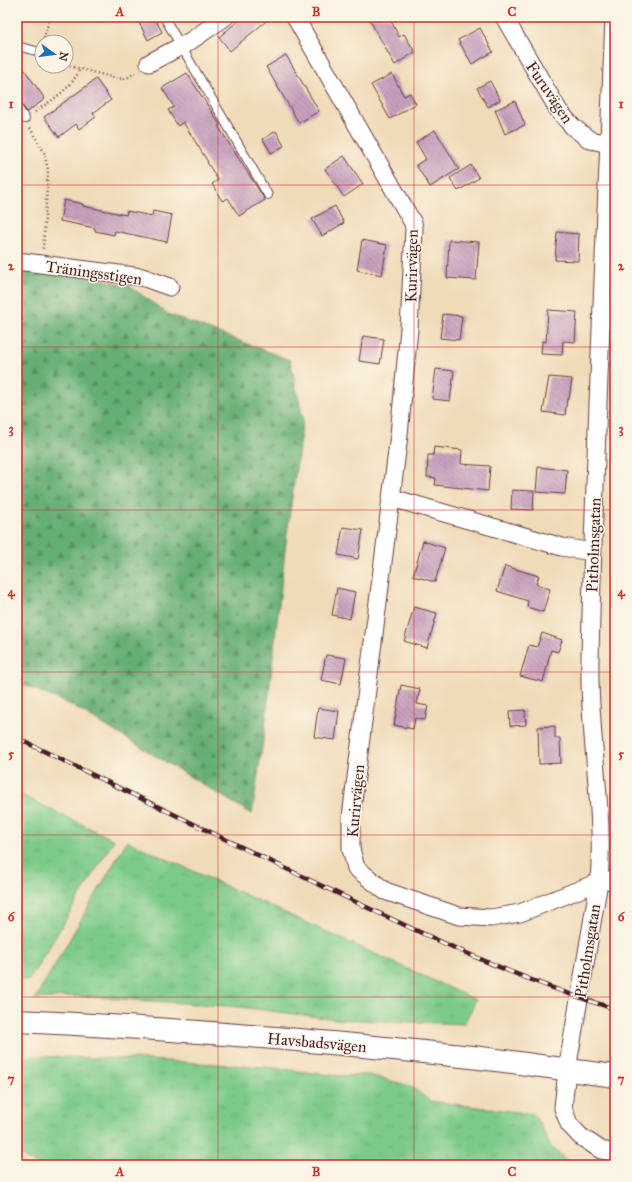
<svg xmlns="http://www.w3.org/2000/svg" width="632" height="1182" font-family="'IM FELL Great Primer',serif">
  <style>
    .grass { fill: url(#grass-tufts); stroke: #63745a }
    .forest { fill: url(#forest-firs); stroke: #586650 }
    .building { fill: url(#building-back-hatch) }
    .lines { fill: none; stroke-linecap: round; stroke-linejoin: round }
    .lane-casing { stroke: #633b40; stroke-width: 10 }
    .street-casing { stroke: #633b40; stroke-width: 19 }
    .secondary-casing { stroke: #633b40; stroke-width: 24 }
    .path { stroke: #633b40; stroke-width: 2.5; stroke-dasharray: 1 3; stroke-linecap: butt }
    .lane { stroke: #fff; stroke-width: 8 }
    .street { stroke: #fff; stroke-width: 17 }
    .secondary { stroke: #fff; stroke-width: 22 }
    .rail-casing { stroke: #4a1f2b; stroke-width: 4.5 }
    .rail { stroke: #fcf5e5; stroke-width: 3; stroke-dasharray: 9; stroke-linecap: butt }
    .grid { fill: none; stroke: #d62828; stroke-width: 1; stroke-opacity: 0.55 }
    .labels { text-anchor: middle; stroke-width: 3; stroke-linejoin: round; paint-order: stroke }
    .street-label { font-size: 16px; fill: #4a1f2b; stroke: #fcf5e5 }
    .neatline { fill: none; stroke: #d62828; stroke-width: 1.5 }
    .grid-label { font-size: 13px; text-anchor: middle; font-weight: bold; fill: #d62828 }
  </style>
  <defs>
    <pattern id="grass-tufts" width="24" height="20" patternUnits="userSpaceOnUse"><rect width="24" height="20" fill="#7cca89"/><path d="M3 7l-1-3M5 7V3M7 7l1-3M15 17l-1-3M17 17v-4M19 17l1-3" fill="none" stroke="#6dad76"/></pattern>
    <pattern id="forest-firs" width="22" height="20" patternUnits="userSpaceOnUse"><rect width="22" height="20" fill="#65ae75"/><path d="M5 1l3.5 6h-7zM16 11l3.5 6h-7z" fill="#558d60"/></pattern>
    <pattern id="building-back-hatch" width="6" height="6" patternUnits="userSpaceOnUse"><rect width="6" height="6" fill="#c7a0be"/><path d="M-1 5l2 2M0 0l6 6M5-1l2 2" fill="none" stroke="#a4829b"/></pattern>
  </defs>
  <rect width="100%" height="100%" fill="#fcf5e5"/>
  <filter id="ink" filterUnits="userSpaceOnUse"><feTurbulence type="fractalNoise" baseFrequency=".025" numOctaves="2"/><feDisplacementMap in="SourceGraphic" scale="8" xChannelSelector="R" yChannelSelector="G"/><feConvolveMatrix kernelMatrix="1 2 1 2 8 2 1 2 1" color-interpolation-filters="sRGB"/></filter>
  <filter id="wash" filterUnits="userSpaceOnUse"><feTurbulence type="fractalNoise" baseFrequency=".012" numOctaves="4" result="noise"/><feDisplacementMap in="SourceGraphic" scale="16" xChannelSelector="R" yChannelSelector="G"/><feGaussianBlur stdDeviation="0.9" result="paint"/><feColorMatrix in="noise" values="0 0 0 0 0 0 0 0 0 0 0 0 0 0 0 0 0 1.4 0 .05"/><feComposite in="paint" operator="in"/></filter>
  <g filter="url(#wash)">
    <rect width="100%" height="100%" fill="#f0dbb9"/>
    <!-- grass -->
    <g class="grass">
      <polygon points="17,793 114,840 29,980 17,979"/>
      <polygon points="127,841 476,1000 464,1024 334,1019 240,1007 77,996 35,999"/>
      <polygon points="32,1056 132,1059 265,1067 340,1076 369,1075 410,1086 430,1101 533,1114 540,1124 550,1146 572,1165 39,1165 17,1154 17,1061"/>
    </g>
    <!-- forest -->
    <polygon class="forest" points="17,263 128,285 168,314 290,360 303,419 287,533 265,728 252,814 71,705 17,682"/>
    <g id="blocks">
      <!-- building -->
      <g class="building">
        <polygon points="136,17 154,17 162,32 148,40"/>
        <polygon points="243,17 271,17 230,51 219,37"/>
        <polygon points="368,17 389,17 399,37 404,34 415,52 395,65"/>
        <polygon points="480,28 493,52 472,64 458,40"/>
        <polygon points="286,55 319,111 299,123 266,67"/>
        <polygon points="17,59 45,99 27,112 21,104 17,102"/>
        <polygon points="187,73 220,125 218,126 265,200 239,216 228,198 222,201 212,184 218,180 207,162 208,162 183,122 178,126 168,110 174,107 162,88"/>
        <polygon points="392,74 404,96 410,93 416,104 390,119 371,85"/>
        <polygon points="96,79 111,100 93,113 96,117 79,129 76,124 59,137 44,117"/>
        <polygon points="490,81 500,100 488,107 477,88"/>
        <polygon points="515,101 525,125 505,134 495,110"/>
        <polygon points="435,130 459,169 430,187 416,165 426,159 416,142"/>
        <polygon points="276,131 284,146 271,153 263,139"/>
        <polygon points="344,156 363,184 344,197 325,169"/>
        <polygon points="471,165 479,178 458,191 450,178"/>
        <polygon points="64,200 83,204 83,206 126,215 127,211 152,216 153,211 172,215 167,242 115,231 114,235 95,231 95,228 60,221"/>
        <polygon points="335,206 344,223 322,236 312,219"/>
        <polygon points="557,232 579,234 578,261 555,260"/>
        <polygon points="362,240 387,245 382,275 357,270"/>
        <polygon points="449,240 479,242 476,280 447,278"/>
        <polygon points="548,310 577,312 575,342 563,341 562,355 541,354 542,341 546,342"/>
        <polygon points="443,314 462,316 459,340 440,338"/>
        <polygon points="363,336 384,339 380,364 359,361"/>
        <polygon points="436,369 454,371 450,401 432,399"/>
        <polygon points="549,377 572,379 569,399 567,399 565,415 543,412"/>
        <polygon points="434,447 462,450 461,464 490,466 488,491 435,485 436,478 427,477 428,455 433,455"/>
        <polygon points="538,467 567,470 565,494 536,492"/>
        <polygon points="512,490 534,491 533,510 511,509"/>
        <polygon points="343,527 363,530 358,559 338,555"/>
        <polygon points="423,541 445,548 435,582 413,576"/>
        <polygon points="505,566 539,576 536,584 550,589 543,612 527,607 528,601 497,591"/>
        <polygon points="337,588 355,592 350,619 332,615"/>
        <polygon points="414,607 437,613 427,648 404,641"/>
        <polygon points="542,633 562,640 558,652 551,650 543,682 520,676 529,645 537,647"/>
        <polygon points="326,655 346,658 341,684 321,680"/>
        <polygon points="401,685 420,689 417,704 428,706 425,720 415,718 413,729 394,725"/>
        <polygon points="318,708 339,711 335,740 314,737"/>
        <polygon points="525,710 526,725 510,726 509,711"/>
        <polygon points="555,726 555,738 560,738 561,763 539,764 538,727"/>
      </g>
    </g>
  </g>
  <g filter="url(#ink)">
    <use href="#blocks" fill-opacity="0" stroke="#633b40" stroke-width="1"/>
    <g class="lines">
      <!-- lane casing -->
      <g class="lane-casing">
        <g id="lane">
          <polyline points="164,17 268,195"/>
          <polyline points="17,46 40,52"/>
          <polyline points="17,107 25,119"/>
        </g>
      </g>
      <!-- street casing -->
      <g class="street-casing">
        <g id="street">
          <polyline points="295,17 413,223 414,229 409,329 399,435 351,817 351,849 356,868 385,891 459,916 491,918 520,913 599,882 615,879"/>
          <polyline points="504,17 559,111 573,127 590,140 615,145"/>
          <path d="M 614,17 C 606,231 594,446 590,661 C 588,734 605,808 599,882 L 567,1070 L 563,1108 L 569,1124 L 580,1136 L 601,1150 L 615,1153"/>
          <polyline points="149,63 189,42 225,17"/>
          <polyline points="17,261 142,277 170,287"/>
          <polyline points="392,498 562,547 592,552"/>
        </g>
      </g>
      <!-- secondary casing -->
      <g class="secondary-casing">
        <path id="secondary" d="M 17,1021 C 166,1028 314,1040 462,1056 C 513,1061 564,1070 615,1076"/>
      </g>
      <!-- path -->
      <g class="path">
        <polyline points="43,42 50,17"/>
        <polyline points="66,65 119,79 127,78 135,73"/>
        <path d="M 35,112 C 52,100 71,89 80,69"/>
        <polyline points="30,128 44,152 48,170 43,249"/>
      </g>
      <!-- lane -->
      <use href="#lane" class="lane"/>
      <!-- street -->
      <use href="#street" class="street"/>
      <!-- secondary -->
      <use href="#secondary" class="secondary"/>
      <!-- rail casing -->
      <g class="rail-casing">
        <path id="rail" d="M 17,738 C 118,787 219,837 320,885 C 416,931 513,978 615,1009"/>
      </g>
      <!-- rail -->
      <use href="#rail" class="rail"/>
    </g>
  </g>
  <!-- grid -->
  <path class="grid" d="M 218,17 L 218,1165M 414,17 L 414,1165M 17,185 L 615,185M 17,347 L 615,347M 17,510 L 615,510M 17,672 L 615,672M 17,835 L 615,835M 17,997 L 615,997"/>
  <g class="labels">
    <!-- street labels -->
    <g class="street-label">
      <text transform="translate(550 92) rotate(56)" y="6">Furuvägen</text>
      <text transform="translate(411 266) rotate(-89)" y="6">Kurirvägen</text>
      <text transform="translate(94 272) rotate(8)" y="6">Träningsstigen</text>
      <text transform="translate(593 545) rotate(-88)" y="6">Pitholmsgatan</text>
      <text transform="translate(355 801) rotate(-85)" y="6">Kurirvägen</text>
      <text transform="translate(587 951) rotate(-81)" y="6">Pitholmsgatan</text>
      <text transform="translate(317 1042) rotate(5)" y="6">Havsbadsvägen</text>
    </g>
  </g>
  <!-- margin -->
  <rect width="632" height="1182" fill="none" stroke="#fcf5e5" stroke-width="44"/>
  <!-- north arrow -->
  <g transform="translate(54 54) rotate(104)"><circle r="19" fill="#fcf5e5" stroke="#b59f9b"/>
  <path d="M0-3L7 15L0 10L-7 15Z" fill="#1f6fb2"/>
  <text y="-6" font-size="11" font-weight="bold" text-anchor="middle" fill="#4a1f2b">N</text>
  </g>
  <rect x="22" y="22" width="588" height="1138" class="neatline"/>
  <g class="grid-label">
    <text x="120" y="16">A</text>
    <text x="316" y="16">B</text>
    <text x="512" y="16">C</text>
    <text x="11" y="108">1</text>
    <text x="621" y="108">1</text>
    <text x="11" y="270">2</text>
    <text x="621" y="270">2</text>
    <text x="11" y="433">3</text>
    <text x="621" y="433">3</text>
    <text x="11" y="596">4</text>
    <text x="621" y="596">4</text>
    <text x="11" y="758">5</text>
    <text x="621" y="758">5</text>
    <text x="11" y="921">6</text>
    <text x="621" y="921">6</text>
    <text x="11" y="1083">7</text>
    <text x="621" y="1083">7</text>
    <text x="120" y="1176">A</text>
    <text x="316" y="1176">B</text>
    <text x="512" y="1176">C</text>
  </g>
</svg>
